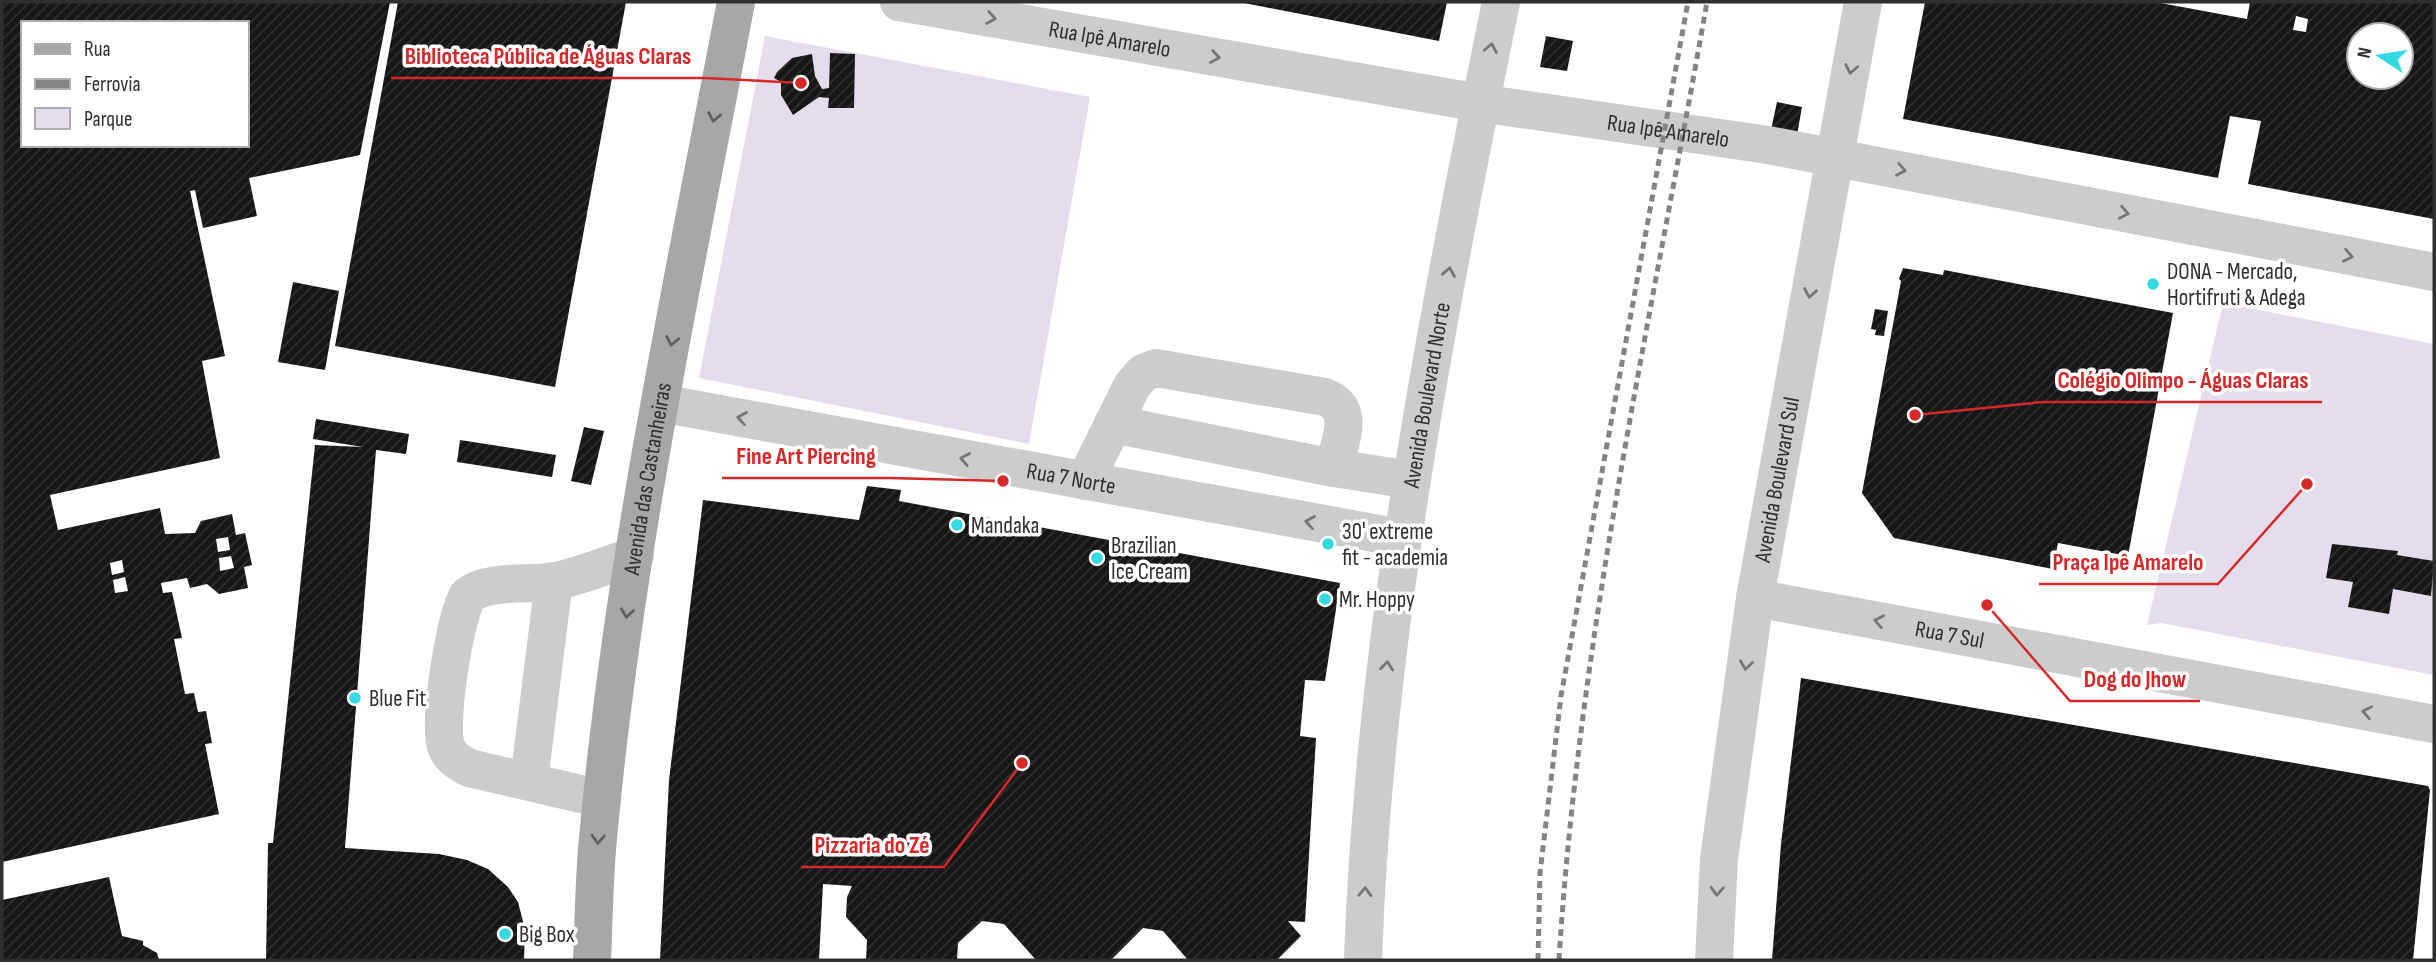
<svg xmlns="http://www.w3.org/2000/svg" width="2436" height="962" font-family="'Sofia Sans Condensed',sans-serif">
  <style>
    .park { fill: #e6ddec }
    .building { fill: url(#building-hatch); fill-rule: evenodd }
    .lines { fill: none; stroke-linecap: round; stroke-linejoin: round }
    .minor { stroke: #ccc; stroke-width: 38 }
    .major { stroke: #a7a7a7; stroke-width: 38 }
    .rail { stroke: #848484; stroke-width: 5; stroke-dasharray: 7 5; stroke-linecap: butt }
    .oneway { stroke: #767676 }
    .oneway2 { stroke: #5f5f5f }
    .poi-dot { fill: #33d9e3; stroke: #fff; stroke-width: 2.5 }
    .labels { text-anchor: middle; stroke-width: 7; stroke-linejoin: round; paint-order: stroke }
    .street-label { font-size: 23px; fill: #2f2f2f; stroke: #fff }
    .poi-label { font-size: 23px; fill: #2f2f2f; stroke: #fff; text-anchor: start }
    .leader { fill: none; stroke: #d62828; stroke-width: 2.5 }
    .callout-dot { fill: #d62828; stroke: #fff; stroke-width: 2.5 }
    .callout-label { font-size: 24px; text-anchor: middle; font-weight: bold; fill: #d62828; stroke: #fff; stroke-width: 7; stroke-linejoin: round; paint-order: stroke }
  </style>
  <defs>
    <pattern id="building-hatch" width="6" height="6" patternUnits="userSpaceOnUse" patternTransform="scale(1.75)"><rect width="6" height="6" fill="#161616"/><path d="M-1 1l2-2M0 6l6-6M5 7l2-2" fill="none" stroke="#303030"/></pattern>
  </defs>
  <rect width="100%" height="100%" fill="#fff"/>
  <!-- park -->
  <g class="park">
    <polygon points="765,36 1090,97 1029,444 699,378"/>
    <polygon points="2223,303 2434,344 2434,675 2161,623 2147,625"/>
  </g>
  <!-- building -->
  <g class="building">
    <path d="M 2,2 L 390,2 L 360,155 L 249,178 L 257,216 L 203,228 L 195,190 L 190,191 L 225,356 L 202,361 L 220,458 L 50,495 L 58,530 L 160,508 L 165,534 L 195,533 L 201,521 L 232,514 L 236,535 L 245,533 L 252,565 L 244,567 L 248,588 L 219,594 L 207,584 L 190,588 L 187,578 L 161,583 L 163,593 L 172,592 L 182,638 L 174,639 L 185,694 L 194,693 L 198,712 L 206,711 L 212,743 L 205,744 L 219,814 L 2,862 ZM 23,23 L 247,23 L 247,145 L 23,145 ZM 228,537 L 230,550 L 218,552 L 216,539 ZM 231,556 L 234,568 L 220,571 L 219,558 ZM 122,560 L 124,572 L 112,575 L 110,563 ZM 125,577 L 128,591 L 115,593 L 113,580 Z"/>
    <polygon points="398,2 626,2 555,387 335,346"/>
    <polygon points="1239,2 1447,2 1439,41"/>
    <path d="M 1925,2 L 2155,2 L 2247,19 L 2250,2 L 2434,2 L 2434,219 L 2248,184 L 2261,121 L 2230,116 L 2218,178 L 1903,119 ZM 2296,16 L 2308,19 L 2306,32 L 2293,30 ZM 2359,35 L 2401,35 L 2401,77 L 2359,77 Z"/>
    <polygon points="1546,36 1573,41 1567,71 1540,67"/>
    <polygon points="830,53 855,54 854,108 828,108 829,98 819,97 793,115 781,95 781,82 774,78 777,72 792,58 812,54 815,76 822,89 829,88"/>
    <polygon points="1777,102 1802,107 1797,135 1771,130"/>
    <polygon points="1903,268 1943,275 1944,270 2173,313 2128,556 2058,543 2053,569 1894,538 1862,493 1901,281 1899,279"/>
    <polygon points="293,282 339,291 325,370 278,362"/>
    <polygon points="1875,309 1888,311 1884,336 1875,335 1876,330 1871,329"/>
    <polygon points="316,419 409,434 406,454 376,450 345,848 439,854 467,860 488,869 508,887 518,902 525,929 524,960 266,960 268,843 273,843 315,445 363,447 313,439"/>
    <polygon points="584,427 604,431 591,485 571,481"/>
    <polygon points="460,440 556,455 552,477 457,462"/>
    <polygon points="867,486 901,490 899,501 1340,583 1325,681 1305,680 1300,736 1316,738 1305,922 1288,921 1301,936 1277,960 1188,960 1163,931 1143,928 1111,960 1036,960 1004,924 982,921 958,943 957,960 866,960 867,940 846,917 847,897 852,886 823,884 819,960 660,960 669,780 703,500 859,520"/>
    <polygon points="2332,544 2398,551 2397,555 2434,561 2431,596 2393,589 2389,614 2348,607 2353,582 2326,578"/>
    <polygon points="1801,678 2428,786 2430,790 2413,960 1772,960 1781,844"/>
    <polygon points="109,877 122,936 143,941 143,945 157,953 159,960 2,960 2,900"/>
  </g>
  <g class="lines">
    <!-- minor -->
    <g class="minor">
      <path id="s1" d="M 899,2 L 1480,103 L 1768,145 L 2434,272"/>
      <path id="s2" d="M 660,403 L 1401,538"/>
      <polyline points="1113,424 1334,468 1411,480"/>
      <path d="M 1085,481 L 1132,386 L 1143,373 L 1156,368 L 1325,397 C 1357,410 1339,441 1334,468"/>
      <path id="s3" d="M 1755,598 L 2434,724"/>
      <polyline points="529,781 554,581"/>
      <path d="M 602,799 L 469,768 C 459,762 450,758 446,746 C 438,722 455,617 468,595 C 490,579 530,586 556,581 C 583,575 609,565 635,555"/>
      <path id="s4" d="M 1363,960 C 1374,637 1437,318 1501,2"/>
      <path id="s5" d="M 1714,960 L 1719,859 L 1755,598 L 1863,2"/>
    </g>
    <!-- major -->
    <path class="major" id="s6" d="M 592,960 C 594,916 594,872 599,828 C 625,550 684,276 736,2"/>
    <!-- rail -->
    <g class="rail">
      <polyline points="1538,960 1540,873 1561,696 1688,2"/>
      <path d="M 1559,960 C 1579,637 1651,320 1707,2"/>
    </g>
  </g>
  <!-- one-way arrows -->
  <defs><path id="oneway-chevron" d="M-2-3.5L2.5 0L-2 3.5" fill="none" stroke-width="1.6" stroke-linecap="round" stroke-linejoin="round" transform="scale(1.75)"/></defs>
  <g class="oneway">
    <use href="#oneway-chevron" transform="translate(991 18) rotate(10)"/>
    <use href="#oneway-chevron" transform="translate(1491 48) rotate(-79)"/>
    <use href="#oneway-chevron" transform="translate(1215 57) rotate(10)"/>
    <use href="#oneway-chevron" transform="translate(1851 69) rotate(101)"/>
    <use href="#oneway-chevron" transform="translate(1901 170) rotate(11)"/>
    <use href="#oneway-chevron" transform="translate(2124 213) rotate(11)"/>
    <use href="#oneway-chevron" transform="translate(2348 256) rotate(11)"/>
    <use href="#oneway-chevron" transform="translate(1449 272) rotate(-80)"/>
    <use href="#oneway-chevron" transform="translate(1810 293) rotate(100)"/>
    <use href="#oneway-chevron" transform="translate(742 418) rotate(-170)"/>
    <use href="#oneway-chevron" transform="translate(965 459) rotate(-170)"/>
    <use href="#oneway-chevron" transform="translate(1310 522) rotate(-170)"/>
    <use href="#oneway-chevron" transform="translate(1879 621) rotate(-169)"/>
    <use href="#oneway-chevron" transform="translate(1746 665) rotate(98)"/>
    <use href="#oneway-chevron" transform="translate(1387 666) rotate(-84)"/>
    <use href="#oneway-chevron" transform="translate(2367 712) rotate(-169)"/>
    <use href="#oneway-chevron" transform="translate(1717 891) rotate(93)"/>
    <use href="#oneway-chevron" transform="translate(1365 892) rotate(-88)"/>
  </g>
  <g class="oneway2">
    <use href="#oneway-chevron" transform="translate(714 117) rotate(101)"/>
    <use href="#oneway-chevron" transform="translate(672 341) rotate(101)"/>
    <use href="#oneway-chevron" transform="translate(627 613) rotate(98)"/>
    <use href="#oneway-chevron" transform="translate(598 839) rotate(93)"/>
  </g>
  <!-- markers -->
  <g class="poi-dot">
    <circle cx="2153" cy="284" r="7"/>
    <circle cx="957" cy="525" r="7"/>
    <circle cx="1328" cy="544" r="7"/>
    <circle cx="1097" cy="558" r="7"/>
    <circle cx="1325" cy="599" r="7"/>
    <circle cx="355" cy="698" r="7"/>
    <circle cx="505" cy="934" r="7"/>
  </g>
  <g class="labels">
    <!-- street labels -->
    <g class="street-label">
      <text dy="8" stroke="none"><textPath href="#s1" startOffset="214">Rua Ipê Amarelo</textPath></text>
      <text dy="8" stroke="none"><textPath href="#s1" startOffset="780">Rua Ipê Amarelo</textPath></text>
      <text dy="8" stroke="none"><textPath href="#s4" startOffset="569">Avenida Boulevard Norte</textPath></text>
      <text dy="8" stroke="none"><textPath href="#s2" startOffset="418">Rua 7 Norte</textPath></text>
      <text dy="8" stroke="none"><textPath href="#s6" startOffset="485">Avenida das Castanheiras</textPath></text>
      <text dy="8" stroke="none"><textPath href="#s5" startOffset="485">Avenida Boulevard Sul</textPath></text>
      <text dy="8" stroke="none"><textPath href="#s3" startOffset="198">Rua 7 Sul</textPath></text>
    </g>
    <!-- poi labels -->
    <g class="poi-label">
      <text x="2167" y="279">DONA - Mercado,<tspan x="2167" dy="26">Hortifruti &amp; Adega</tspan></text>
      <text x="971" y="533">Mandaka</text>
      <text x="1342" y="539">30' extreme<tspan x="1342" dy="26">fit - academia</tspan></text>
      <text x="1111" y="553">Brazilian<tspan x="1111" dy="26">Ice Cream</tspan></text>
      <text x="1339" y="607">Mr. Hoppy</text>
      <text x="369" y="706">Blue Fit</text>
      <text x="519" y="942">Big Box</text>
    </g>
  </g>
  <!-- callouts -->
  <path class="leader" d="M801 83L705 78H391M1915 415L2043 402H2322M1003 481L890 478H722M2307 484L2218 584H2039M1987 605L2070 701H2200M1022 763L944 867H801"/>
  <g class="callout-dot">
    <circle cx="801" cy="83" r="7"/>
    <circle cx="1915" cy="415" r="7"/>
    <circle cx="1003" cy="481" r="7"/>
    <circle cx="2307" cy="484" r="7"/>
    <circle cx="1987" cy="605" r="7"/>
    <circle cx="1022" cy="763" r="7"/>
  </g>
  <g class="callout-label">
    <text x="548" y="64">Biblioteca Pública de Águas Claras</text>
    <text x="2183" y="388">Colégio Olimpo - Águas Claras</text>
    <text x="806" y="464">Fine Art Piercing</text>
    <text x="2128" y="570">Praça Ipê Amarelo</text>
    <text x="2135" y="687">Dog do Jhow</text>
    <text x="872" y="853">Pizzaria do Zé</text>
  </g>
  <!-- border -->
  <rect width="2436" height="962" fill="none" stroke="#2f2f2f" stroke-width="7"/>
  <!-- legend -->
  <rect x="21" y="21" width="228" height="126" fill="#ffffff" stroke="#acacac" stroke-width="2"/>
  <rect x="35" y="44" width="35" height="10" fill="#a7a7a7" stroke="#acacac" stroke-width="2"/>
  <text x="84" y="56" font-size="21" fill="#2f2f2f">Rua</text>
  <rect x="35" y="79" width="35" height="10" fill="#848484" stroke="#acacac" stroke-width="2"/>
  <text x="84" y="91" font-size="21" fill="#2f2f2f">Ferrovia</text>
  <rect x="35" y="108" width="35" height="21" fill="#e6ddec" stroke="#acacac" stroke-width="2"/>
  <text x="84" y="126" font-size="21" fill="#2f2f2f">Parque</text>
  <!-- north arrow -->
  <g transform="translate(2380 56) rotate(282)"><circle r="33" fill="#ffffff" stroke="#acacac" stroke-width="2"/>
  <path d="M0-5L12 26L0 18L-12 26Z" fill="#33d9e3"/>
  <text y="-10" font-size="19" font-weight="bold" text-anchor="middle" fill="#2f2f2f">N</text>
  </g>
</svg>
